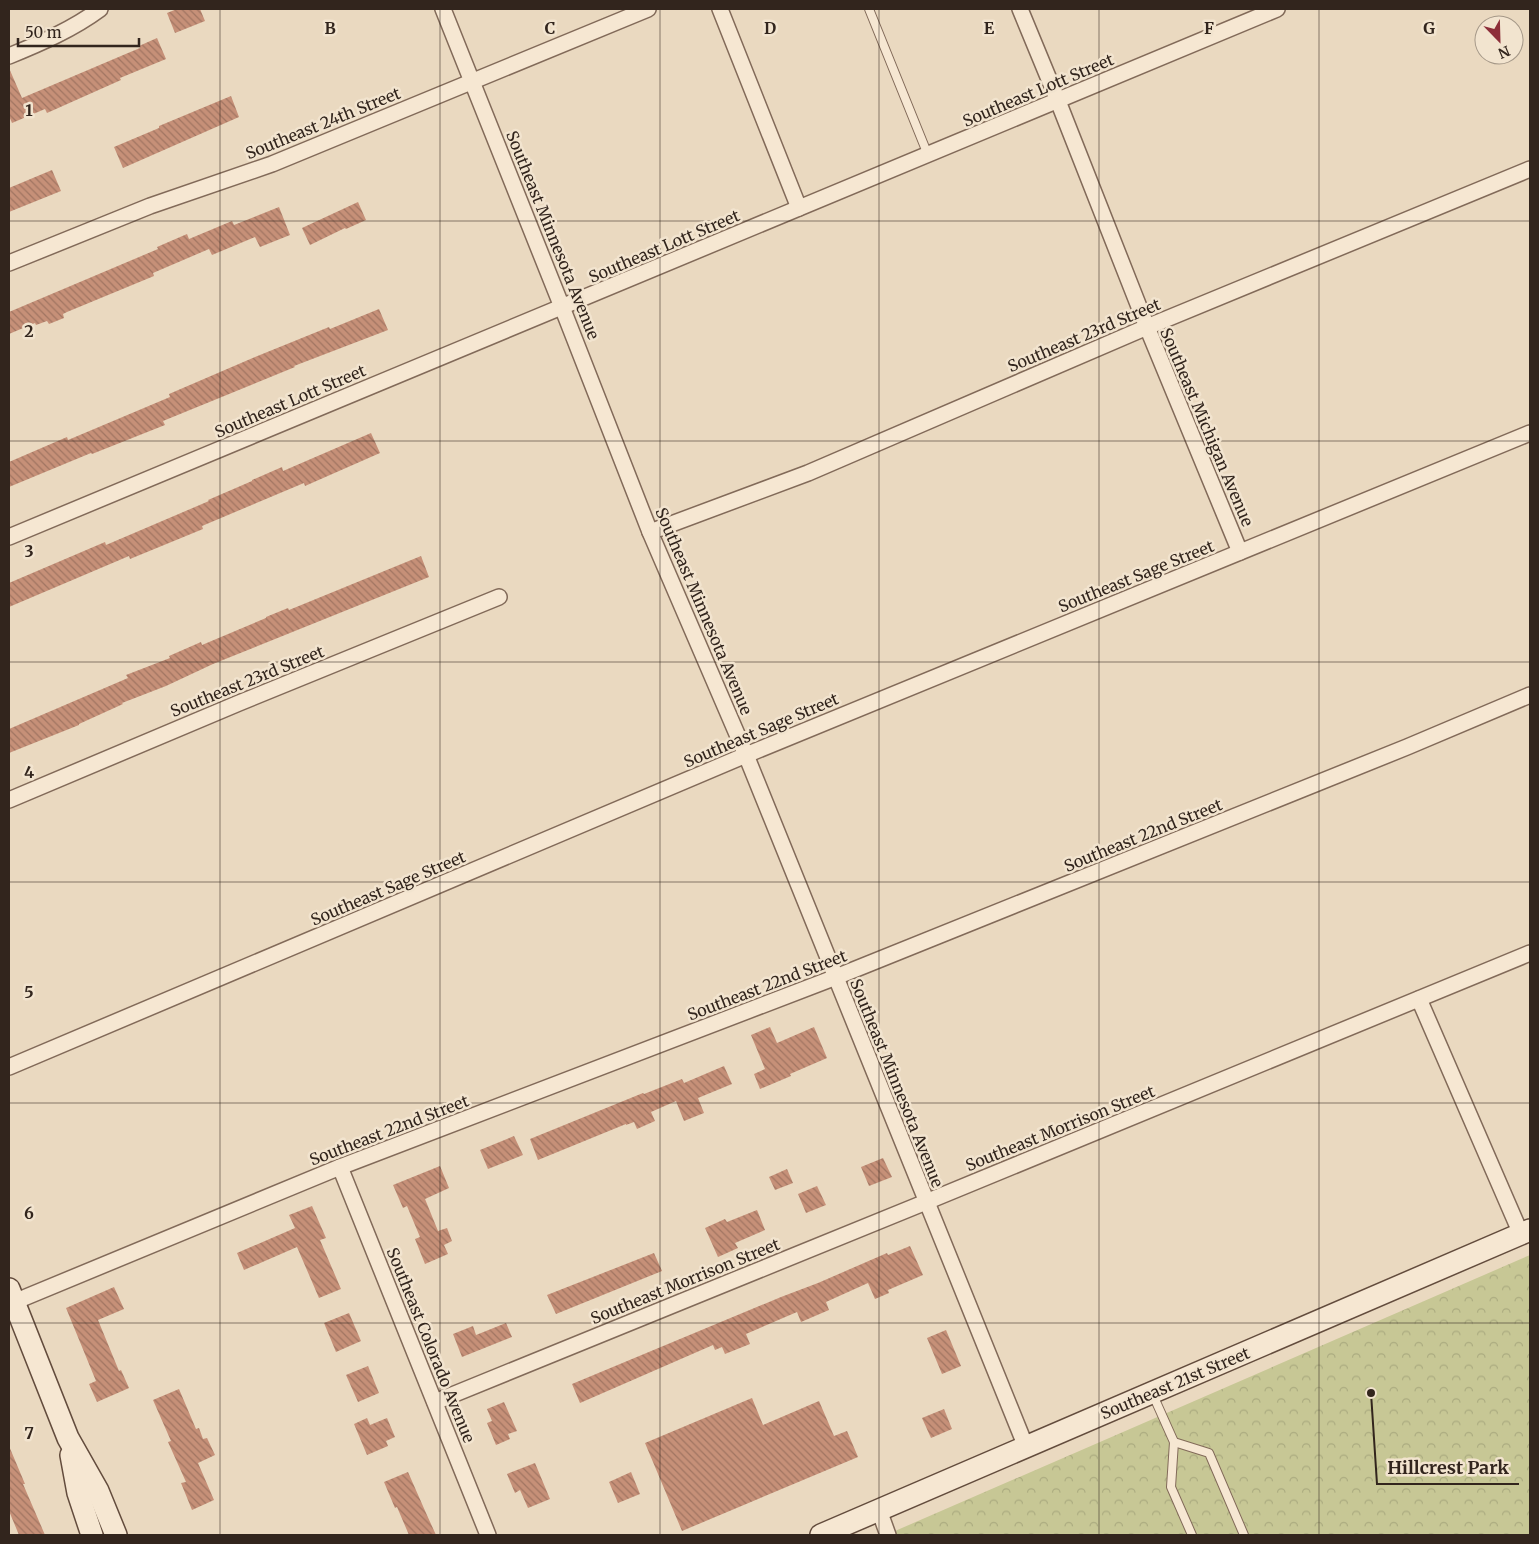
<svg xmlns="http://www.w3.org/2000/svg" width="1539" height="1544" font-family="Merriweather,serif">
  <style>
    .park { fill: url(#park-crowns) }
    .building { fill: url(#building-back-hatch) }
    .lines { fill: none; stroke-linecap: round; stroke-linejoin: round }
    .service-casing { stroke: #826a59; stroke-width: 10 }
    .minor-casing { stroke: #826a59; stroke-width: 18 }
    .secondary-casing { stroke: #634c3d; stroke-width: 24 }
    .service { stroke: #f6e7d2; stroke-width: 8 }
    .minor { stroke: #f6e7d2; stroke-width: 15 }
    .secondary { stroke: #f6e7d2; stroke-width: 21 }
    .grid { fill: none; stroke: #32251d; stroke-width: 1; stroke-opacity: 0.55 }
    .labels { text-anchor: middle; stroke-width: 5; stroke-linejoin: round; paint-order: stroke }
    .street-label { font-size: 16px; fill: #32251d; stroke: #f2e4cf }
    .grid-label { font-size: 16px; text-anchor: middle; font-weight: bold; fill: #32251d; stroke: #f2e4cf; stroke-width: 5; stroke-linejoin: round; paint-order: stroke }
    .leader { fill: none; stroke: #32251d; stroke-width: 2 }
    .callout-dot { fill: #32251d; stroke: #f2e4cf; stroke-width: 2 }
    .callout-label { font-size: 18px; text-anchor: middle; font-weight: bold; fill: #32251d; stroke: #f2e4cf; stroke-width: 5; stroke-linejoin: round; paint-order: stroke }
  </style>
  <defs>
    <pattern id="park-crowns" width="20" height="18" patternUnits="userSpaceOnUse" patternTransform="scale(1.25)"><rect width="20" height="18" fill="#c7c795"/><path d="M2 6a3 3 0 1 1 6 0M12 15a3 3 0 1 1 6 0" fill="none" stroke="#abab80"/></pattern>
    <pattern id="building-back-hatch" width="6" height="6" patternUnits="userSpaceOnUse" patternTransform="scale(1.25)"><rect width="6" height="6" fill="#c69078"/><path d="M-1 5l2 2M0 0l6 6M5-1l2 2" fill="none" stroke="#a17562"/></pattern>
  </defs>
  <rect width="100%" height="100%" fill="#ead9c0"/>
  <!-- park -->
  <polygon class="park" points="1530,1255 1530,1535 897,1535 895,1531"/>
  <!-- building -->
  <g class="building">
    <polygon points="177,9 200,9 205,21 175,33 167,13"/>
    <polygon points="157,38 166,59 120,78 121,80 47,113 45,109 12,123 9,116 9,68 22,98 128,53 140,48 139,46"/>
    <polygon points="231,96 239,117 123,168 114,147 159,128 159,126"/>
    <polygon points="52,170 61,191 9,212 9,188"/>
    <polygon points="358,202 366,220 346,229 345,228 310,245 302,228"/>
    <polygon points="279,207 290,235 260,247 255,237 212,255 209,249 153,273 154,276 67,312 63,314 64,318 49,324 47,321 36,325 35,323 9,334 9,312 158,249 157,247 187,234 189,239 232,221 234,225"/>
    <polygon points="379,309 388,330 294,366 295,367 163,421 165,425 92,454 91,453 9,487 9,462 67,437 68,440 170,397 169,394 255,357 329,327 330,329"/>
    <polygon points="371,433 380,453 305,486 304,483 247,507 202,526 203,529 130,559 129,556 9,607 9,583 105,542 106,545 209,501 208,500 252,481 252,480 282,467 283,471"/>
    <polygon points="421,556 429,577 213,664 166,686 122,703 123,704 79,724 79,725 9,753 9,729 128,678 126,675 170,658 169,656 201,642 202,645 266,618 266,617 288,608 289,610"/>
    <polygon points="770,1027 777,1043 814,1027 827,1058 790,1074 791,1076 760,1089 754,1074 765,1069 751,1035"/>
    <polygon points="724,1066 732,1084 698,1098 704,1113 684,1121 676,1101 651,1112 655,1121 637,1129 634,1122 626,1125 626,1124 538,1160 530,1139 643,1093 644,1094 682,1079 684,1083"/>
    <polygon points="514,1136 523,1155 488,1169 480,1150"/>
    <polygon points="883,1158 892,1177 869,1186 861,1167"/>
    <polygon points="440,1166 449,1188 425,1199 438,1231 447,1228 452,1241 444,1245 448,1254 425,1264 415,1239 420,1237 407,1206 403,1208 393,1185"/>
    <polygon points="787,1169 793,1183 775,1190 769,1177"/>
    <polygon points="817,1186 826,1205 806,1213 798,1194"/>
    <polygon points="312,1206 326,1238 320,1240 341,1289 319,1298 297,1247 244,1270 237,1253 295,1228 289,1215"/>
    <polygon points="757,1210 765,1230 735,1243 738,1248 718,1257 705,1228 725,1219 727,1222"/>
    <polygon points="910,1246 923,1275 888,1290 889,1293 875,1299 868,1283 826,1302 829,1310 801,1322 797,1312 746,1334 750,1344 725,1354 722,1347 715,1350 713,1345 580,1403 572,1384 781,1297 818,1283 887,1253 888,1255"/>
    <polygon points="654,1253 662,1271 556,1314 547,1295"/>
    <polygon points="114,1287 124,1309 98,1320 119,1371 121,1370 129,1388 97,1402 89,1384 96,1381 66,1308"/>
    <polygon points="349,1313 361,1341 336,1352 324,1323"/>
    <polygon points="506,1323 512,1337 462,1357 453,1334 473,1326 476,1335"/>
    <polygon points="946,1330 961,1366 942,1374 927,1338"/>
    <polygon points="368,1366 379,1393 358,1402 346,1375"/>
    <polygon points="179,1389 196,1429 199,1428 203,1439 207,1438 215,1455 198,1463 214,1500 192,1510 181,1483 186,1482 168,1442 171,1441 153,1400"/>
    <polygon points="752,1398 763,1425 819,1401 834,1436 847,1431 858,1457 682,1531 645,1443"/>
    <polygon points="504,1402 517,1431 508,1434 510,1439 496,1445 487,1423 492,1421 487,1409"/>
    <polygon points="944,1409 952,1429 931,1438 922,1418"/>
    <polygon points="367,1418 370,1425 387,1418 395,1437 386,1441 388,1446 367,1455 354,1424"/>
    <polygon points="9,1446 25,1484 23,1484 45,1535 19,1535 9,1511"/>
    <polygon points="535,1463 550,1499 528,1508 520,1490 515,1493 507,1474"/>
    <polygon points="408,1472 426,1513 436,1535 409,1535 397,1507 395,1508 384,1482"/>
    <polygon points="631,1472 640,1494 618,1503 609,1482"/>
  </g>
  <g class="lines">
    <!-- service casing -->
    <g class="service-casing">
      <g id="service">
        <polyline points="869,9 928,155"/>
        <polyline points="1153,1395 1174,1442 1171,1487 1192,1535"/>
        <polyline points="1174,1442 1209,1453 1244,1535"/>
      </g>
    </g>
    <!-- minor casing -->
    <g class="minor-casing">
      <g id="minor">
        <polyline points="443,9 562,307 650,532 746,755 1026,1447"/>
        <polyline points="720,9 799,208"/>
        <polyline points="1020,9 1058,101 1147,327 1240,552"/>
        <path d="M 9,56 C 41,43 73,29 100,9"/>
        <polyline points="9,263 150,206 272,164 648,9"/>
        <polyline points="650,532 808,473 1147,327 1530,169"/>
        <polyline points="9,537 1277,9"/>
        <polyline points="9,800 239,703 499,597"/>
        <polyline points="1419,999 1521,1234"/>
        <polyline points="9,1067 746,755 1530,433"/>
        <polyline points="340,1167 488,1535"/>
        <polyline points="14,1302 340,1167 836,977 1407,747 1530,695"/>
        <polyline points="435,1402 926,1202 1530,953"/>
        <polyline points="879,1510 888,1535"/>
      </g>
    </g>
    <!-- secondary casing -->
    <g class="secondary-casing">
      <g id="secondary">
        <polyline points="9,1289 68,1438 98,1491 116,1535"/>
        <polyline points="71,1455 78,1493 92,1535"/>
        <polyline points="821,1535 1530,1230"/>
      </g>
    </g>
    <!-- service -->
    <use href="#service" class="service"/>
    <!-- minor -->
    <use href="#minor" class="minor"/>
    <!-- secondary -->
    <use href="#secondary" class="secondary"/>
  </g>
  <!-- grid -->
  <path class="grid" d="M 220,9 L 220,1535M 440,9 L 440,1535M 660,9 L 660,1535M 879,9 L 879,1535M 1099,9 L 1099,1535M 1319,9 L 1319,1535M 9,221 L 1530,221M 9,441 L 1530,441M 9,662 L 1530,662M 9,882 L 1530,882M 9,1103 L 1530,1103M 9,1323 L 1530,1323"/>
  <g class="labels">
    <!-- street labels -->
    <g class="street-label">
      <text transform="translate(1038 90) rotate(-23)" y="6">Southeast Lott Street</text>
      <text transform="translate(323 123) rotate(-22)" y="6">Southeast 24th Street</text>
      <text transform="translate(553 235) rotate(68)" y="6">Southeast Minnesota Avenue</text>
      <text transform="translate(664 246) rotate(-23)" y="6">Southeast Lott Street</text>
      <text transform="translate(1084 335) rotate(-23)" y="6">Southeast 23rd Street</text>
      <text transform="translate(290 401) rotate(-23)" y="6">Southeast Lott Street</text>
      <text transform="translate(1207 427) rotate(67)" y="6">Southeast Michigan Avenue</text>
      <text transform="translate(1136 576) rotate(-22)" y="6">Southeast Sage Street</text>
      <text transform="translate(704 611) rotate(67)" y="6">Southeast Minnesota Avenue</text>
      <text transform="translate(247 681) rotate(-22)" y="6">Southeast 23rd Street</text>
      <text transform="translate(761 730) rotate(-23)" y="6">Southeast Sage Street</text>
      <text transform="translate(1143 835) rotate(-22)" y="6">Southeast 22nd Street</text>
      <text transform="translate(388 888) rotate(-23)" y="6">Southeast Sage Street</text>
      <text transform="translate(767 985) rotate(-21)" y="6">Southeast 22nd Street</text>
      <text transform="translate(897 1083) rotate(68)" y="6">Southeast Minnesota Avenue</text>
      <text transform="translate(1060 1128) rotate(-22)" y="6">Southeast Morrison Street</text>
      <text transform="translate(389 1130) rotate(-21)" y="6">Southeast 22nd Street</text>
      <text transform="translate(685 1281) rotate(-22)" y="6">Southeast Morrison Street</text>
      <text transform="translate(431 1345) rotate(68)" y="6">Southeast Colorado Avenue</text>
      <text transform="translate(1175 1383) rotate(-23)" y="6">Southeast 21st Street</text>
    </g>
  </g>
  <g class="grid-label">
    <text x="330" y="34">B</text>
    <text x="550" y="34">C</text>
    <text x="770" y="34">D</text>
    <text x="989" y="34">E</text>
    <text x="1209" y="34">F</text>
    <text x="1429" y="34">G</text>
    <text x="29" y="116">1</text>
    <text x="29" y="337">2</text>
    <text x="29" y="557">3</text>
    <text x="29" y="778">4</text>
    <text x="29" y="998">5</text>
    <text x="29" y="1219">6</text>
    <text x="29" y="1439">7</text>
  </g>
  <!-- callouts -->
  <path class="leader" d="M1371 1393L1377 1484H1519"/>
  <circle class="callout-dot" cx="1371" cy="1393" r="5"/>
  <g class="callout-label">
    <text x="1448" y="1474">Hillcrest Park</text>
  </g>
  <!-- border -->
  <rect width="1539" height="1544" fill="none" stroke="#32251d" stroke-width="20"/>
  <!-- north arrow -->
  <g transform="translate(1499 40) rotate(157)"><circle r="24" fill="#f2e4cf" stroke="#a59888"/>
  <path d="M0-4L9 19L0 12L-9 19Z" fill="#8d2e39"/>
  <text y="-8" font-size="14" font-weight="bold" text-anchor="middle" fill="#32251d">N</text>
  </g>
  <!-- scale -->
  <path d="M18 38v8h121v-8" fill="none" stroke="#32251d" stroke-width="2.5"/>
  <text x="25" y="38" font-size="15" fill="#32251d" stroke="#f2e4cf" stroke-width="4" paint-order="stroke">50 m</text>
</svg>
